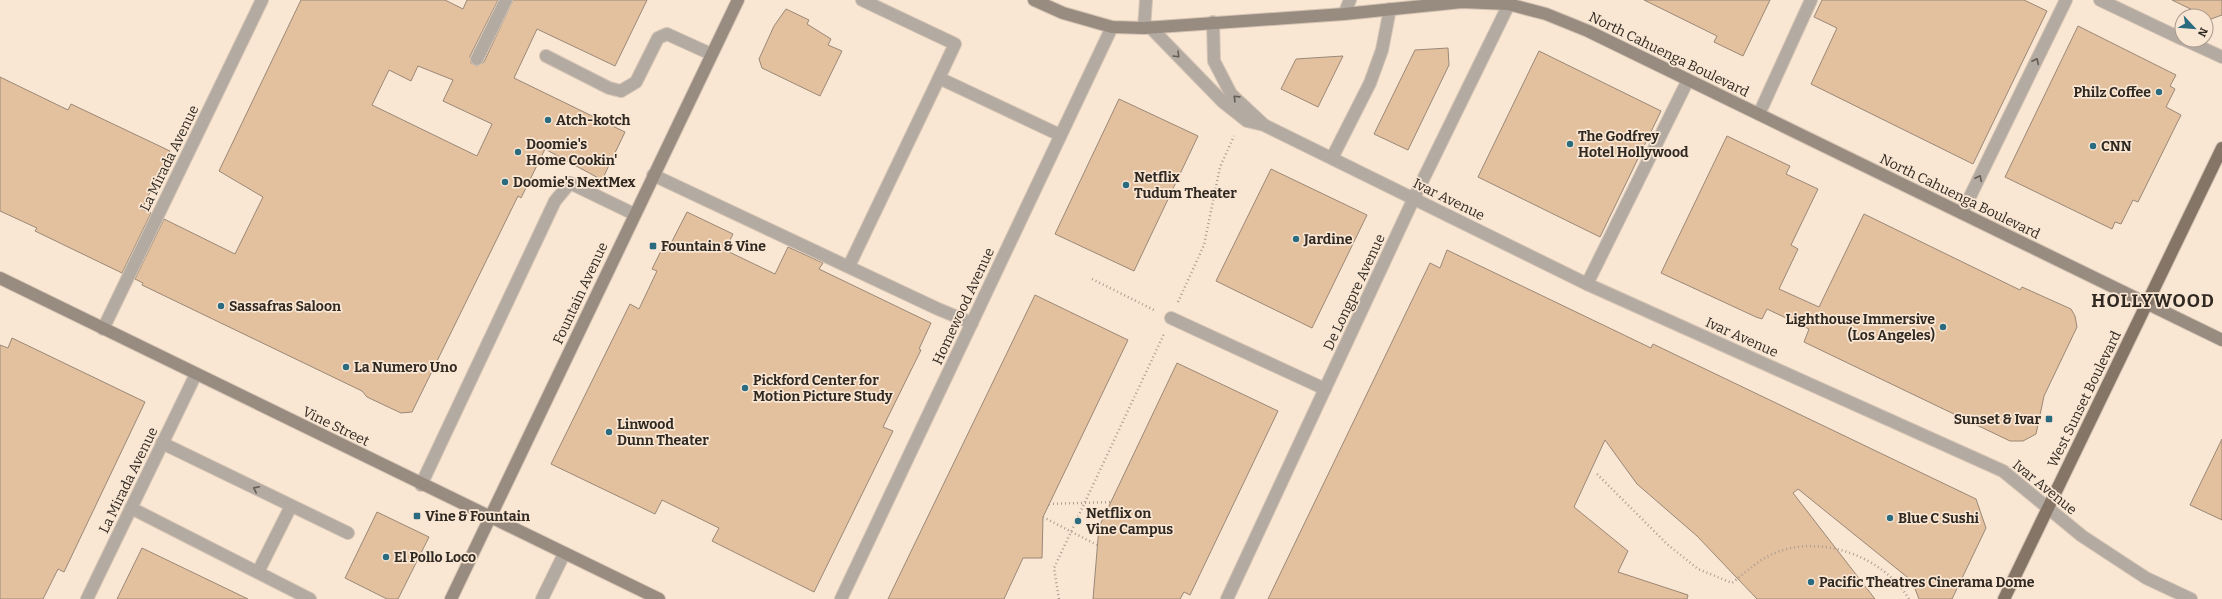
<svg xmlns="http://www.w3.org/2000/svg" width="2222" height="599" font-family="Bitter,serif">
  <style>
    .building { fill: #e3c09e; stroke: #9a8877; fill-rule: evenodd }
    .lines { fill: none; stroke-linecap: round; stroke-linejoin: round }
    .lane-casing { stroke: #d5c4b3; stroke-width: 14 }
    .street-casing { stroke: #d5c4b3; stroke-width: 14 }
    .secondary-casing { stroke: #d5c4b3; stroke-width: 14 }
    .primary-casing { stroke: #d5c4b3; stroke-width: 14 }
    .path { stroke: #ac9e8f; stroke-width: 2.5; stroke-dasharray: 1 3; stroke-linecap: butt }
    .lane { stroke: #b3aaa2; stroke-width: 12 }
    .street { stroke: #b3aaa2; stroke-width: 12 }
    .secondary { stroke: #988b80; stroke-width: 12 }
    .primary { stroke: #847567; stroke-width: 12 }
    .path-bridge { stroke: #ac9e8f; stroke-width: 2.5; stroke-dasharray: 1 3; stroke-linecap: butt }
    .oneway { stroke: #645d55 }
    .poi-dot { fill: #2b6b80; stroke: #f9e6d3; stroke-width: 1.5 }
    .labels { text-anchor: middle; stroke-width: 3.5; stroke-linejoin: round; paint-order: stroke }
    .street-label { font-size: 14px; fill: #302922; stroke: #f9e6d3 }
    .poi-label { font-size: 14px; font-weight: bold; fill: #302922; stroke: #f9e6d3; text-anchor: start }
    .district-label { font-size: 18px; font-weight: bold; letter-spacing: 1px; fill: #302922; stroke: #f9e6d3 }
  </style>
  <rect width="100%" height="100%" fill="#f9e6d3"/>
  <!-- building -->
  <g class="building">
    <path d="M 301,0 L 445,0 L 463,9 L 467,0 L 498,0 L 470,56 L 471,63 L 477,66 L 484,62 L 513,0 L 647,0 L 615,66 L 537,29 L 514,78 L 625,132 L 602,180 L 545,149 L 521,198 L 518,196 L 412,412 L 401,413 L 367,397 L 362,391 L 142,285 L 143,283 L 135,279 L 164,219 L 235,254 L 263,197 L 219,171 ZM 418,66 L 453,80 L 443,101 L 492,124 L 477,156 L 372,105 L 389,70 L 411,81 Z"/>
    <polygon points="1644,0 1770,0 1743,56 1714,42 1717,36"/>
    <polygon points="1822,0 2024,0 2047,11 1973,164 1811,84 1837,28 1814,17"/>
    <polygon points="2172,0 2222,0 2222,15 2211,19"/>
    <polygon points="786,9 809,20 807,24 831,39 828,45 842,51 820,96 762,68 759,59 774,26"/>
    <polygon points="2078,26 2176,75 2170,86 2175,89 2166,107 2181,115 2138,202 2133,200 2121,224 2115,222 2112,229 2005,177"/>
    <polygon points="1448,48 1449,65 1408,150 1374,134 1415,50"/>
    <polygon points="1539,51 1661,111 1600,237 1478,177"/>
    <polygon points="1343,56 1318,107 1281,89 1296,59"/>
    <polygon points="0,77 68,110 71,104 170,151 142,209 151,213 122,273 35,231 37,228 0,211"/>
    <polygon points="1119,99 1198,136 1134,271 1055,234"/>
    <polygon points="1727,136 1790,166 1786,174 1818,189 1791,245 1798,249 1779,289 1819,307 1864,214 2020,290 2022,287 2071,309 2075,316 2077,327 2044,396 2036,434 2023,441 2010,441 1804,342 1809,329 1767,309 1762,319 1756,317 1661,273"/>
    <polygon points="1271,169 1367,215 1312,328 1216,281"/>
    <polygon points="687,212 733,234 725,250 775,274 788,247 823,263 819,269 931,323 919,349 921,350 883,427 893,431 814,592 712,541 719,528 662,500 655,514 551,464 630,304 639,309 657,271 652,269 661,251 666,253"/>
    <polygon points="1447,250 1651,348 1653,344 1976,499 1986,528 1952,599 1919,599 1912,581 1798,489 1793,493 1875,599 1757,599 1697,536 1637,484 1605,440 1574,507 1628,551 1618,572 1688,595 1687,599 1268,599 1430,263 1440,268"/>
    <polygon points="1035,295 1128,340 1043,517 1042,558 1023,558 1004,599 888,599"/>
    <polygon points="12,338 145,402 64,572 58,569 43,599 0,599 0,345 8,348"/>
    <polygon points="1177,363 1278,411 1190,595 1184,592 1180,599 1093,599 1099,527"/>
    <polygon points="2222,439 2222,520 2190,505"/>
    <polygon points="377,512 429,537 398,599 387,599 345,578"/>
    <polygon points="142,548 248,599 117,599"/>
  </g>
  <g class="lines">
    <!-- lane casing -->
    <g class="lane-casing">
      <g id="lane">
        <polyline points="862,0 955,44 939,78 1060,135"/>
        <polyline points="1144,28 1146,0"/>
        <polyline points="546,56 609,88 621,91 636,82 658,38 667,34 711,54"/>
        <polyline points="477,59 506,0"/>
        <polyline points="1759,114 1811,0"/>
        <polyline points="1332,158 1370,83 1382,50 1390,9"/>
        <polyline points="653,175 938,309 972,323"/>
        <polyline points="1962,213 2066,0"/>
        <polyline points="849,266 939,78"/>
        <polyline points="1587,284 1688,80"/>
        <polyline points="1171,318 1325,389"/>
        <polyline points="162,443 348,533"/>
        <polyline points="421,485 555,201 570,183 634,214"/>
        <polyline points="131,508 310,599"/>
        <polyline points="258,572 291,506"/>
        <polyline points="542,599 564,554"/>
      </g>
    </g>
    <!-- street casing -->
    <g class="street-casing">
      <g id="street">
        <polyline points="2100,0 2182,39"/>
        <polyline points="1344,14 1350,0"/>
        <polyline points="1213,22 1214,61 1231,94 1263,124"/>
        <polyline points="1150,27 1223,102 1247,121 1264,125 1587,284 2003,471 2082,536 2146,578 2191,599"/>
        <polyline points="2185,40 2222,57"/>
        <polyline points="103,329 262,0"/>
        <polyline points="87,599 196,374"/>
        <polyline points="841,599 1112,27"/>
        <polyline points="1227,599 1414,198 1511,0"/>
      </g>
    </g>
    <!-- secondary casing -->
    <g class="secondary-casing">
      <g id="secondary">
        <polyline points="1034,0 1063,13 1112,27 1144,28 1344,14 1462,2 1508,4 1546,14 1588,31 2222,340"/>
        <polyline points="0,278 659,599"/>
        <polyline points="451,599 738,0"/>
      </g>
    </g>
    <!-- primary casing -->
    <g class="primary-casing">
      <polyline id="primary" points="2004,599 2222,148"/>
    </g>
    <!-- path -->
    <g class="path">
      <polyline points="1092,279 1156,311"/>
      <polyline points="1178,302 1204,245 1220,167 1234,136"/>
      <path d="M 1597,474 L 1667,544 L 1698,569 L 1732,583 C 1746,572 1758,560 1775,553 C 1821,534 1883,556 1909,599"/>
      <polyline points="1059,599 1054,568 1164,334"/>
    </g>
    <!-- lane -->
    <use href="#lane" class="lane"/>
    <!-- street -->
    <use href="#street" class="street"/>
    <!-- secondary -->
    <use href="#secondary" class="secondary"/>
    <!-- primary -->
    <use href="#primary" class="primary"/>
    <!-- path-bridge -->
    <g class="path-bridge">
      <polyline points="1049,504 1111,502"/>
      <polyline points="1043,517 1097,545"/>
    </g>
  </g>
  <!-- one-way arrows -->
  <defs><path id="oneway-chevron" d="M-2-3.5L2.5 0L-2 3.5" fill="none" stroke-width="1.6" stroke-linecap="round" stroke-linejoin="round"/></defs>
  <g class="oneway">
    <use href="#oneway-chevron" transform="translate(1177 55) rotate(45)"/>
    <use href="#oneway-chevron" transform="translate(2036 61) rotate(-64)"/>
    <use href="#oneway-chevron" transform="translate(1236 98) rotate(-136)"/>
    <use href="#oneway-chevron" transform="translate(1979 178) rotate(-64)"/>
    <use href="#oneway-chevron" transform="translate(256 489) rotate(-154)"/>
  </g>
  <!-- markers -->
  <g class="poi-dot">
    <circle cx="2159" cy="92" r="4"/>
    <circle cx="548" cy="120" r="4"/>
    <circle cx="1570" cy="144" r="4"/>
    <circle cx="2093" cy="146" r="4"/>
    <circle cx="518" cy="152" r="4"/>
    <circle cx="505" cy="182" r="4"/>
    <circle cx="1126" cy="185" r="4"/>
    <circle cx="1296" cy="239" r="4"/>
    <rect x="649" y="242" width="8" height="8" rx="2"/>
    <circle cx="221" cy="306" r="4"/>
    <circle cx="1943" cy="327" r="4"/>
    <circle cx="346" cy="367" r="4"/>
    <circle cx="745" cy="388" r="4"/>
    <rect x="2045" y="415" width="8" height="8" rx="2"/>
    <circle cx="609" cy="432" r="4"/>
    <rect x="413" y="512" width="8" height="8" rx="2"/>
    <circle cx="1890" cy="518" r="4"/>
    <circle cx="1078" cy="521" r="4"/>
    <circle cx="386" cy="557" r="4"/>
    <circle cx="1811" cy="582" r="4"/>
  </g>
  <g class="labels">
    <!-- street labels -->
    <g class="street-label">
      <text transform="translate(1669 54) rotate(26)" y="5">North Cahuenga Boulevard</text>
      <text transform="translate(169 158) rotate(-64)" y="5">La Mirada Avenue</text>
      <text transform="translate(1960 196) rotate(26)" y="5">North Cahuenga Boulevard</text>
      <text transform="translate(1449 199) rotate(26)" y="5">Ivar Avenue</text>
      <text transform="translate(1354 292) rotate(-65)" y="5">De Longpre Avenue</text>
      <text transform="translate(580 293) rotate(-65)" y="5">Fountain Avenue</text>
      <text transform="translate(963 306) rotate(-65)" y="5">Homewood Avenue</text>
      <text transform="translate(1742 337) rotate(24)" y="5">Ivar Avenue</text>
      <text transform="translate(2084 399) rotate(-64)" y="5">West Sunset Boulevard</text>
      <text transform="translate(336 426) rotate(26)" y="5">Vine Street</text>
      <text transform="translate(128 480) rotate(-64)" y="5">La Mirada Avenue</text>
      <text transform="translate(2045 487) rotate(39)" y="5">Ivar Avenue</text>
    </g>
    <!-- poi labels -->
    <g class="poi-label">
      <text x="2151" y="97" text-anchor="end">Philz Coffee</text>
      <text x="556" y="125">Atch-kotch</text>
      <text x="1578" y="141">The Godfrey<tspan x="1578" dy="16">Hotel Hollywood</tspan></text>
      <text x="526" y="149">Doomie's<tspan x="526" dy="16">Home Cookin'</tspan></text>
      <text x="2101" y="151">CNN</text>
      <text x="1134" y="182">Netflix<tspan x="1134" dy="16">Tudum Theater</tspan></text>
      <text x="513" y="187">Doomie's NextMex</text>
      <text x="1304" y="244">Jardine</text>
      <text x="661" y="251">Fountain &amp; Vine</text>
      <text x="229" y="311">Sassafras Saloon</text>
      <text x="1935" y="324" text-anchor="end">Lighthouse Immersive<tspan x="1935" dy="16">(Los Angeles)</tspan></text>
      <text x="354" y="372">La Numero Uno</text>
      <text x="753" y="385">Pickford Center for<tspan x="753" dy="16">Motion Picture Study</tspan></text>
      <text x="2041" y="424" text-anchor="end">Sunset &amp; Ivar</text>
      <text x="617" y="429">Linwood<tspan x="617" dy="16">Dunn Theater</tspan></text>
      <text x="1086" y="518">Netflix on<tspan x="1086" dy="16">Vine Campus</tspan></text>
      <text x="425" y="521">Vine &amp; Fountain</text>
      <text x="1898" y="523">Blue C Sushi</text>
      <text x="394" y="562">El Pollo Loco</text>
      <text x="1819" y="587">Pacific Theatres Cinerama Dome</text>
    </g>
    <!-- district labels -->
    <g class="district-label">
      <text x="2153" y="307">HOLLYWOOD</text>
    </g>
  </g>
  <!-- north arrow -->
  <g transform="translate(2194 28) rotate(116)"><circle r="19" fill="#f9e6d3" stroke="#a99a8c"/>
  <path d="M0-3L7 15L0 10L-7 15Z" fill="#2b6b80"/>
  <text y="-6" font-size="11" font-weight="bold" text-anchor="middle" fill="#302922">N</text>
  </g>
</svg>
